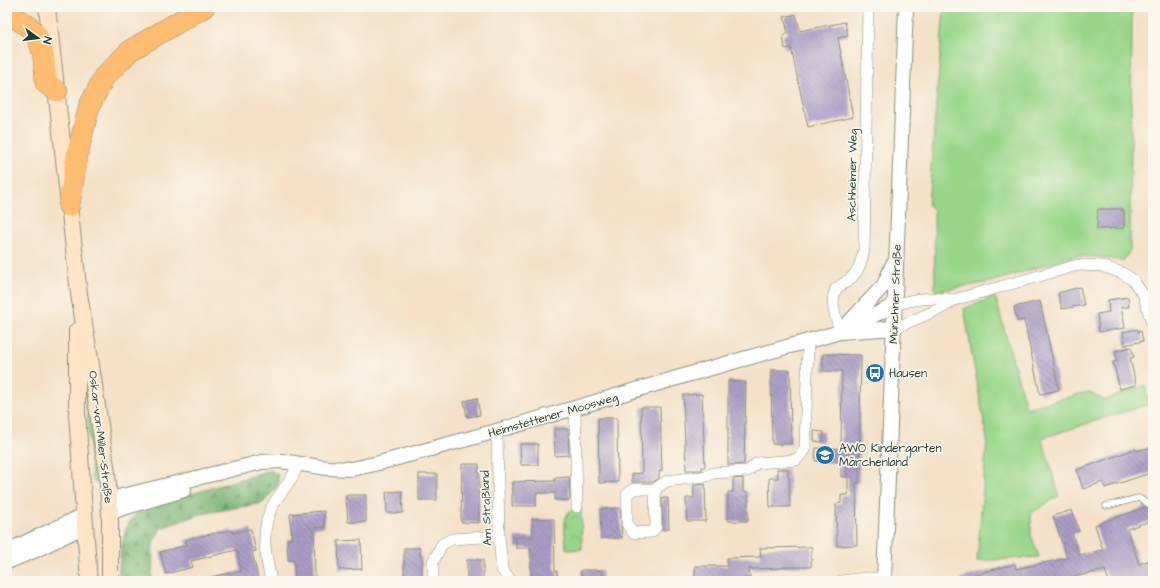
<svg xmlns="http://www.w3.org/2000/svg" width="1160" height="588" font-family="'Architects Daughter',sans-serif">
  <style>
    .grass { fill: #99d68a; stroke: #5c8a5f }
    .forest { fill: url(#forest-firs); stroke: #4c7a55 }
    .park { fill: url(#park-crowns); stroke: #5c8a5f }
    .building { fill: url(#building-back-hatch) }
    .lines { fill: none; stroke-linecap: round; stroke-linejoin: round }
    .service-casing { stroke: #8a8f7e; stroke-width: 7 }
    .minor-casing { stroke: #8a8f7e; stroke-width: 12 }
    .tertiary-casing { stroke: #8a8f7e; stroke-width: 16 }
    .secondary-casing { stroke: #8a8f7e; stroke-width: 18 }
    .motorway-casing { stroke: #8a8f7e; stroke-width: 22 }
    .service { stroke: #fff; stroke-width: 5.5 }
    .minor { stroke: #fff; stroke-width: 11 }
    .tertiary { stroke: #fff; stroke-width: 14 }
    .secondary { stroke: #ffe4c6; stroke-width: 16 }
    .motorway { stroke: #febc70; stroke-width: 21 }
    .labels { text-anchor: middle; stroke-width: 3.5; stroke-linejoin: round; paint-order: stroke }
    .street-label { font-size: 12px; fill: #1f3d34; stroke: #fbf7ec }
    .poi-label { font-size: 12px; fill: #1f3d34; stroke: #fbf7ec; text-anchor: start }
  </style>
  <defs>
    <pattern id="forest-firs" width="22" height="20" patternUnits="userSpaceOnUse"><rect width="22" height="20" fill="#7ab776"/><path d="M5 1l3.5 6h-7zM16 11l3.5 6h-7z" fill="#639662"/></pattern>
    <pattern id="park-crowns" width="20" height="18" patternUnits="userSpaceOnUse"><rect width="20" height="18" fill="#99d68a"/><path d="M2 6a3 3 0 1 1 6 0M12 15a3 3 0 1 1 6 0" fill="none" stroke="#7caf72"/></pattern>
    <pattern id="building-back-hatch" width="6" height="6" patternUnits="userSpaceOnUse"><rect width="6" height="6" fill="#ac9dc7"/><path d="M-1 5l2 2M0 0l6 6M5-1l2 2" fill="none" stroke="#8b81a2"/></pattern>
  </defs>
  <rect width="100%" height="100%" fill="#fbf7ec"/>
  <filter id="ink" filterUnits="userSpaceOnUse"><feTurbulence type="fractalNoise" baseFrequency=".025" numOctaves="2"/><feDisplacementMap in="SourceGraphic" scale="8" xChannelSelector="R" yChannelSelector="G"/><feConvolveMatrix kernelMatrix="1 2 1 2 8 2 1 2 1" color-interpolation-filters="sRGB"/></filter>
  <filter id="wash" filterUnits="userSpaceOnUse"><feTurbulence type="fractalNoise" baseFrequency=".012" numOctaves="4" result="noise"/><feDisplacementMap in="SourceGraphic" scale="16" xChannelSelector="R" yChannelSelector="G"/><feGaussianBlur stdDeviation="0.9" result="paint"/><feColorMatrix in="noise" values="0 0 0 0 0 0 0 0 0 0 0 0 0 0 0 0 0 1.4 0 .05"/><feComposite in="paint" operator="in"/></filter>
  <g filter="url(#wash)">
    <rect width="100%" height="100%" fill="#f4e1c7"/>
    <!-- grass -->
    <g class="grass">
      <polygon points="944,7 1132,7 1130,250 1123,261 1099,257 1075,256 991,282 935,291 934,210 928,205"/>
      <polygon points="995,296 1026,408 1088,392 1105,400 1145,385 1149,404 1042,438 1059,496 1031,513 1031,535 1039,557 977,561 987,440 964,309"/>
      <polygon points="86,394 87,394 101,482 96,483 94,481 92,477"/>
    </g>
    <!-- forest -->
    <polygon class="forest" points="270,470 278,475 278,485 263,503 201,514 161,528 153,543 152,581 118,581 121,550 126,527 139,510"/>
    <!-- park -->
    <path class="park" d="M 581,507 L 582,549 L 569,550 L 566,548 C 566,538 561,517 571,510 C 574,509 578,508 581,507 Z"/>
    <g id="blocks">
      <!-- building -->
      <g class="building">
        <polygon points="796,14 800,31 845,22 848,36 838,38 853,117 808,127 791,48 785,49 783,36 788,33 784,17"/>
        <polygon points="1098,209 1122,209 1122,211 1124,211 1124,228 1097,229"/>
        <polygon points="1080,287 1084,305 1062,309 1058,293"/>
        <polygon points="1128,297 1129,307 1121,307 1125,328 1099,332 1097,314 1109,312 1108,300"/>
        <polygon points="1040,301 1059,390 1040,394 1024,320 1017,321 1014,307"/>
        <polygon points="1138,329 1138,332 1141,331 1143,341 1125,345 1123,332"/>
        <polygon points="1131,347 1134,357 1130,358 1136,385 1120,389 1113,362 1117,361 1115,351"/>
        <polygon points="823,354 861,355 859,483 856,483 857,545 837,546 836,504 841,503 841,495 848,495 848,477 841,477 841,462 815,461 816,448 841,449 842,371 823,371"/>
        <polygon points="771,370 790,370 791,444 772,444"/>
        <polygon points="728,381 746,382 744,464 728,465"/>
        <polygon points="702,394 705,467 702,467 702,470 686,470 683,395"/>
        <polygon points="477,398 480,415 467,417 464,401"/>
        <polygon points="641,407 660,407 662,471 659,471 659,478 653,482 632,482 632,474 642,473"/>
        <polygon points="598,418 617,418 618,482 599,483"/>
        <polygon points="554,429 568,429 569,455 555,456"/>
        <polygon points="814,431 824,432 823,442 814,441"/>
        <polygon points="520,444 538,444 538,465 521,465"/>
        <polygon points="1153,447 1153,472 1105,488 1103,482 1083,489 1077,470 1135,449 1136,451"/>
        <polygon points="462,464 479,464 479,523 461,522"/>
        <polygon points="777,469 788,469 788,477 789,477 790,507 770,507 769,478 778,478"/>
        <rect x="419" y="474" width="18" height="26"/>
        <polygon points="569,477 570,500 555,500 555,493 536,493 536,506 512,506 512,482 555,481 555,478"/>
        <polygon points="743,478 743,492 748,492 748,521 728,521 728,492 733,492 733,479"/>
        <polygon points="705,484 706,521 687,521 686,498 694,498 694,485"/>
        <polygon points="402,491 403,513 387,513 386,492"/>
        <polygon points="346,495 366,495 366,522 348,522"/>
        <polygon points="662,498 668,498 669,529 662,530"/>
        <polygon points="1146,507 1153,511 1153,520 1127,529 1139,564 1153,559 1153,580 1149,581 1109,581 1105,570 1056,581 961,581 961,578 1015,564 1016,569 1067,558 1053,516 1072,510 1079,531 1072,533 1079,555 1103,550 1095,525"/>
        <polygon points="620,508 622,538 601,538 600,509"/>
        <polygon points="324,511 325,527 314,528 315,581 295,581 294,560 288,560 287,539 292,539 290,514"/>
        <polygon points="532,519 554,519 555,571 557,571 558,581 531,581 531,548 516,548 515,537 533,537"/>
        <polygon points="251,529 256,551 252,552 258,578 241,581 211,581 210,577 241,571 237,550 191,561 193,567 166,574 160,552 187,545 186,540 196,537 232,530 232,533"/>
        <polygon points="361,540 362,569 339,570 338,541"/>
        <polygon points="812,547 811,567 782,567 782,568 749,569 750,578 716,579 716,581 695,581 695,566 727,566 727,558 761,557 760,548"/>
        <polygon points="404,548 420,548 420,557 422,557 422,581 404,581"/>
        <rect x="467" y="560" width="16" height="21"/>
        <polygon points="581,570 602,570 603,581 581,581"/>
      </g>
    </g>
  </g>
  <g filter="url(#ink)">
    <use href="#blocks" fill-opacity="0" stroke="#8a8f7e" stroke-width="1"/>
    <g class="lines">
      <!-- service casing -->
      <g class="service-casing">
        <g id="service">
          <polyline points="1106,506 1139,498 1153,507"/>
          <polyline points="951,580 951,581"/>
        </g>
      </g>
      <!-- minor casing -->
      <g class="minor-casing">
        <g id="minor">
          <path d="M 895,305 C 916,298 932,297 954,300"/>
          <polyline points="895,328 944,307 954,300 1078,265 1102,266 1122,273 1133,280 1144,296 1153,327"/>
          <path d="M 840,332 C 837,320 829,301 836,289 C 839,286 845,283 849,280 C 859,272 861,262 864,250 L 868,7"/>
          <polyline points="575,409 577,507"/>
          <polyline points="497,431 499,536 502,570 511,581"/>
          <polyline points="655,489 656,527 652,532 633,533 627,524 627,495 633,489 655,489 667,481 707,476 713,473 748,471 757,463 796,460 805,450 808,341"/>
          <path d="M 271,581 C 265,553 259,526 276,500 C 284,488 294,478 298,463"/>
          <polyline points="433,581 433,562 442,544 452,539 499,536"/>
          <polyline points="841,581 867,578 884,578"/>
        </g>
      </g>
      <!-- tertiary casing -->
      <g class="tertiary-casing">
        <g id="tertiary">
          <polyline points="848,328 895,305"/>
          <polyline points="840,332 884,285 893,264"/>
          <polyline points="110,499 262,462 281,461 327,468 352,469 379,463 493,432 704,370 808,341 840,332 895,328"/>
          <polyline points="110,512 184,490"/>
          <polyline points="7,551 84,515"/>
          <polyline points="7,562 36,550 85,526"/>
          <polyline points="884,581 906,7"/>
        </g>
      </g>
      <!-- secondary casing -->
      <g class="secondary-casing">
        <g id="secondary">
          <polyline points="47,7 79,294 91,365 107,473 110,512 110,581"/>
          <polyline points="77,331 77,414 89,581"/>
        </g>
      </g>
      <!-- motorway casing -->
      <g class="motorway-casing">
        <g id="motorway">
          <path d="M 7,15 C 44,28 43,49 46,83 L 57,91"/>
          <polyline points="69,206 77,156 89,107 104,77 131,50 204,7"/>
        </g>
      </g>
      <!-- service -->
      <use href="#service" class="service"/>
      <!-- minor -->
      <use href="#minor" class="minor"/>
      <!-- tertiary -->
      <use href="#tertiary" class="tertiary"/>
      <!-- secondary -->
      <use href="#secondary" class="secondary"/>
      <!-- motorway -->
      <use href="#motorway" class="motorway"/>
    </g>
  </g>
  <!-- icons -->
  <defs>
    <g id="bus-disc" transform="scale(1)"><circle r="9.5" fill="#1f6fb2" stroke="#fbf7ec"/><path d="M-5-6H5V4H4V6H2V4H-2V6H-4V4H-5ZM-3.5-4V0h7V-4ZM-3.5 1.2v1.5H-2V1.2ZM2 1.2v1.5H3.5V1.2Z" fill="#fff"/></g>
    <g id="school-disc" transform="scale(1)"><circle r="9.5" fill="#1f6fb2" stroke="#fbf7ec"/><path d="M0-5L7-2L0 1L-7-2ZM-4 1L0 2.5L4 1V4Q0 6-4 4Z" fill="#fff"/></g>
  </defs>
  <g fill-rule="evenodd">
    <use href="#bus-disc" x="875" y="373"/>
    <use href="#school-disc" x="825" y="455"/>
  </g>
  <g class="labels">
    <!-- street labels -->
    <g class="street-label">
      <text transform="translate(852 175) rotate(-89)" y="4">Aschheimer Weg</text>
      <text transform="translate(895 294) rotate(-88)" y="4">Münchner Straße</text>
      <text transform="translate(553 415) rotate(-16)" y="4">Heimstettener Moosweg</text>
      <text transform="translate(101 437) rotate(83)" y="4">Oskar-von-Miller-Straße</text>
      <text transform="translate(486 508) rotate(-92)" y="4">Am Straßland</text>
    </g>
    <!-- poi labels -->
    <g class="poi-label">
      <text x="889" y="377">Hausen</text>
      <text x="839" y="452">AWO Kindergarten<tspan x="839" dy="14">Märchenland</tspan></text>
    </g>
  </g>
  <!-- margin -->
  <rect width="1160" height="588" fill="none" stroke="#fbf7ec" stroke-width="24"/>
  <!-- north arrow -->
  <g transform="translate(38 38) rotate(104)" stroke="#fbf7ec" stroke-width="3" paint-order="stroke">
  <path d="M0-3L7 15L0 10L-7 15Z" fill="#1f3d34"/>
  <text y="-6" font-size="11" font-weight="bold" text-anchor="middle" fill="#1f3d34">N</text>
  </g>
</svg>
